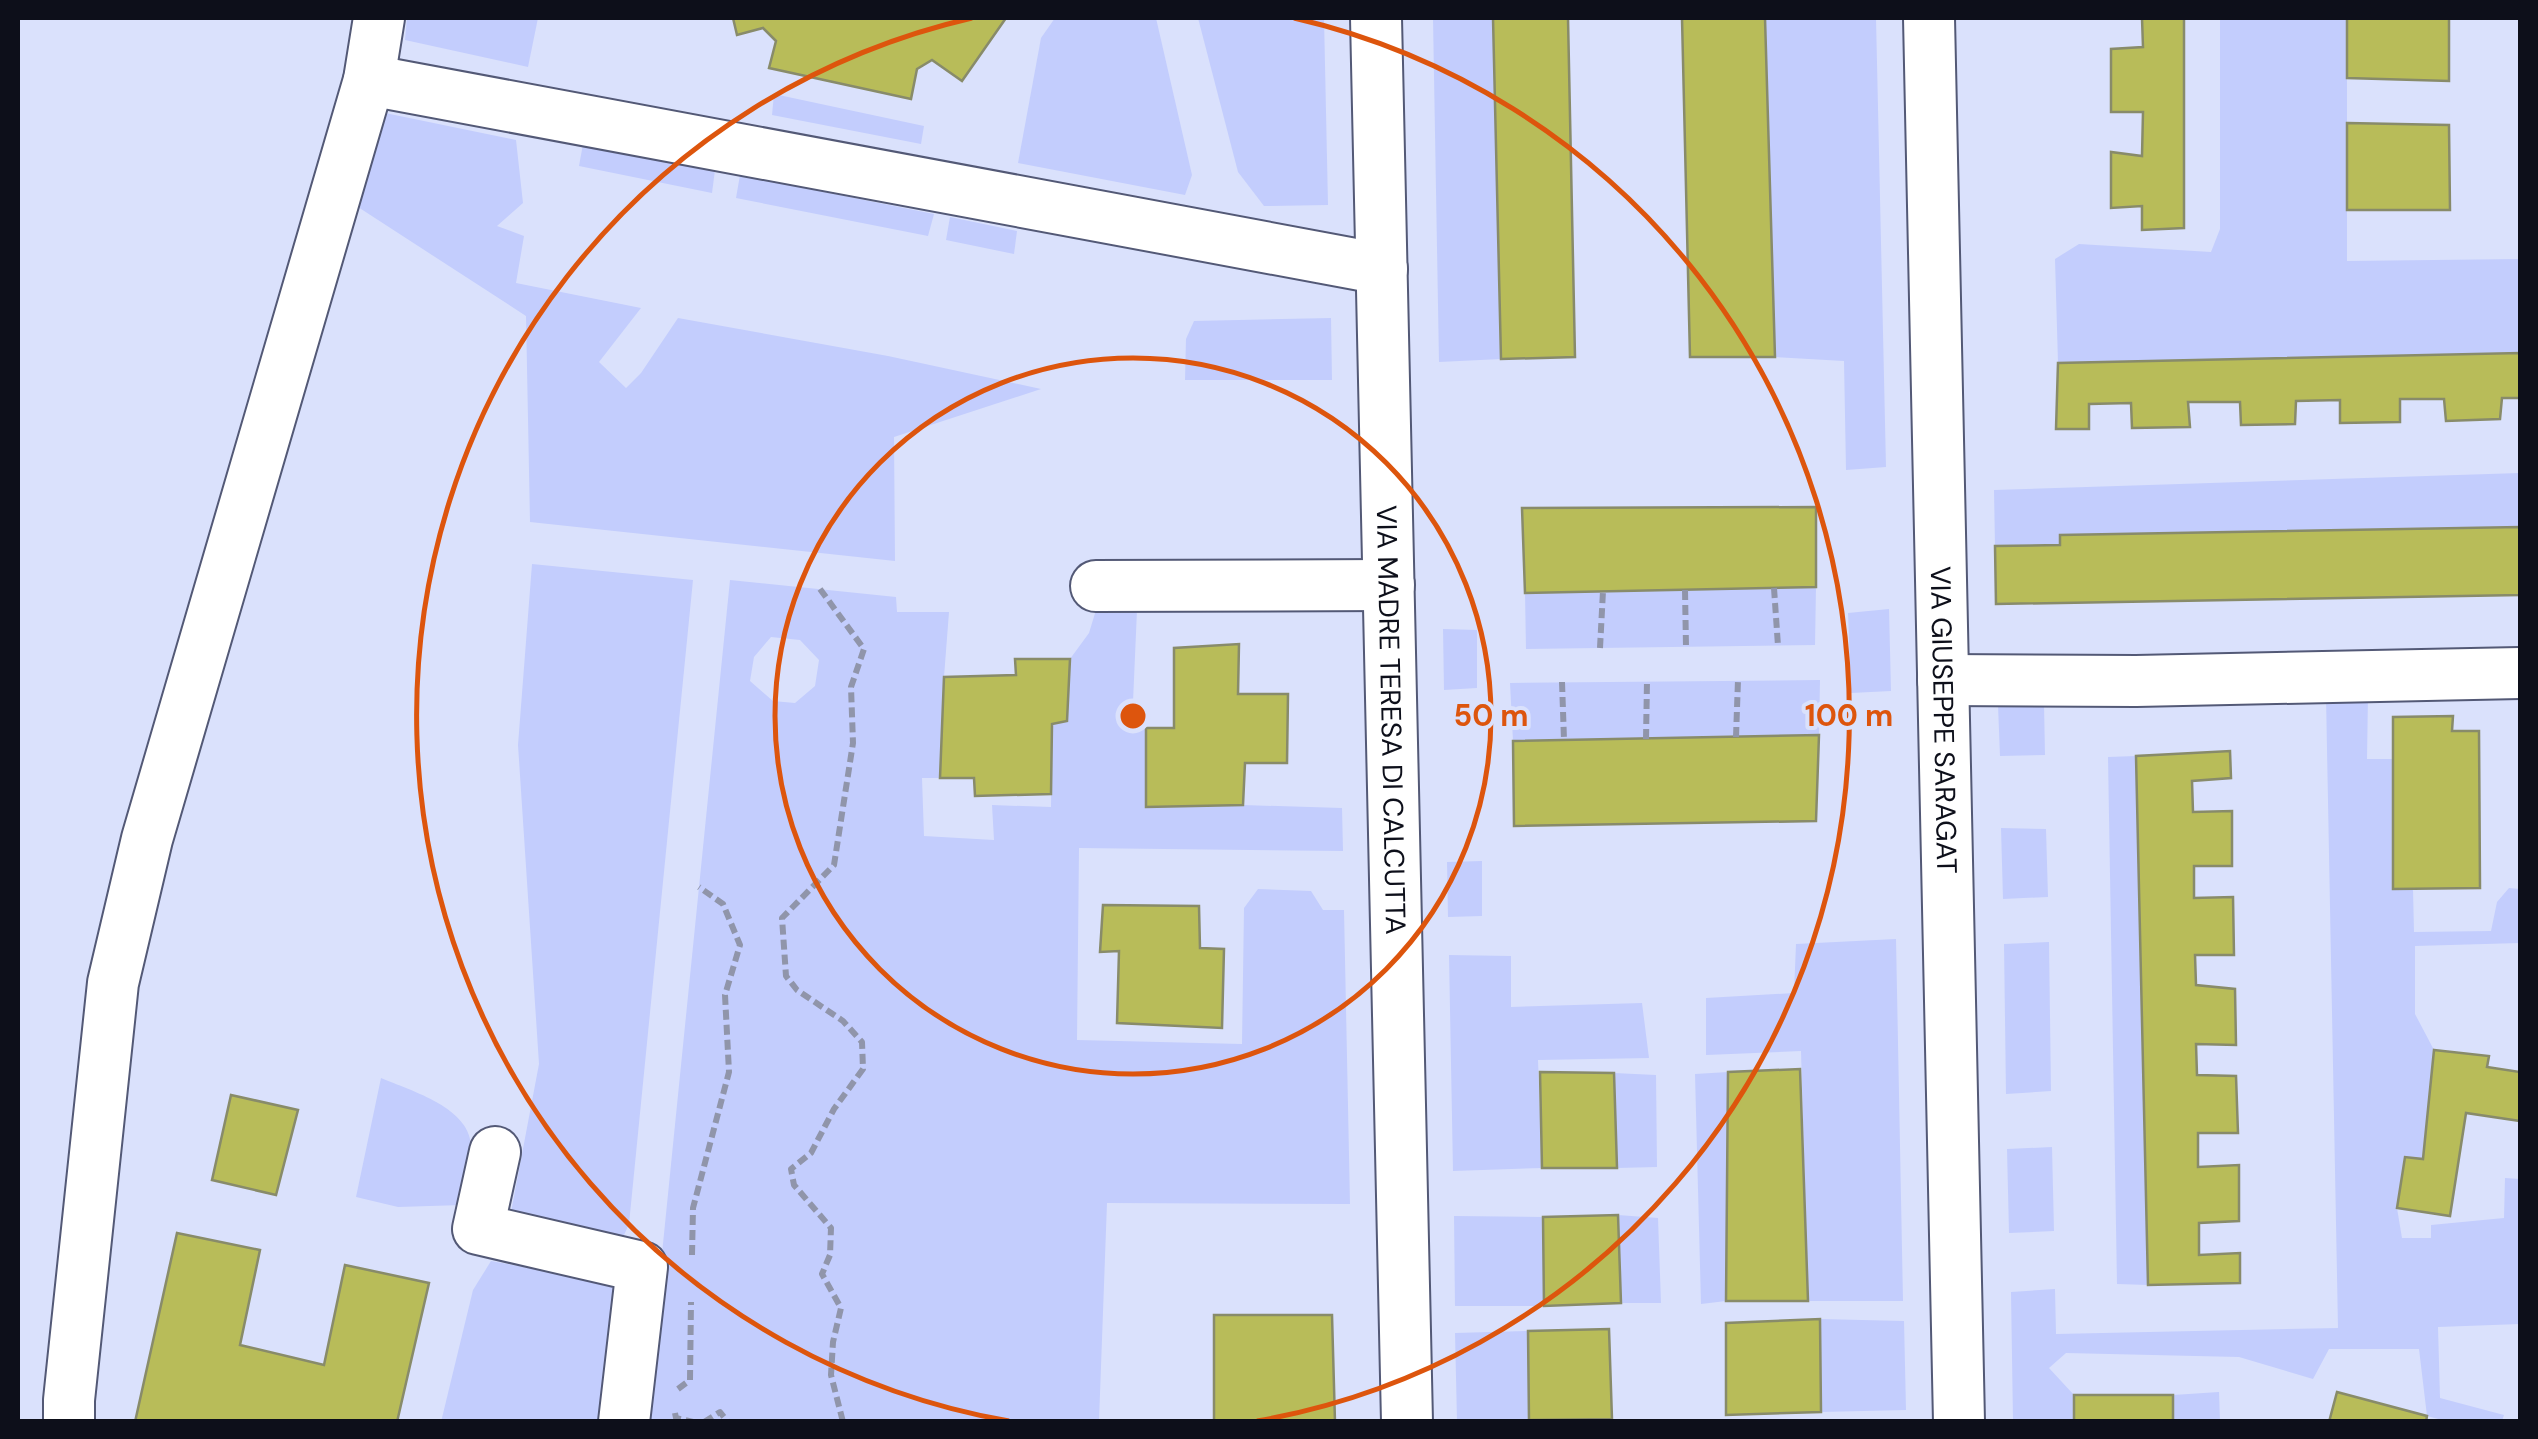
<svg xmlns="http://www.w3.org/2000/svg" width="2538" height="1439" font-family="'DM Sans',sans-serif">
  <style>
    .green { fill: #c3cdfd; fill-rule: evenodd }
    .building { fill: #b8bc59; stroke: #888b6a; stroke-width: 2.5 }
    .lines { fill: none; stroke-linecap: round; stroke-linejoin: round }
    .minor-casing { stroke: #535976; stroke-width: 54 }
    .path { stroke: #9095aa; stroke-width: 6; stroke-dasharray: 10 5; stroke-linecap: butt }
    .minor { stroke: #fff; stroke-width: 50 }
    .ring { fill: none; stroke: #dd550d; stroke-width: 5 }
    .labels { text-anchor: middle; stroke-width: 8; stroke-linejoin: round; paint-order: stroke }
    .street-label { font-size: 28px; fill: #0d0f1a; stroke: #dae1fc }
    .centre { fill: #dd550d; stroke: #dae1fc; stroke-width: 5 }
    .ring-label { font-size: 30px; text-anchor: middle; font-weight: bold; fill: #dd550d; stroke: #dae1fc; stroke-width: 8; stroke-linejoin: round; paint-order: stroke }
  </style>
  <rect width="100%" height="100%" fill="#dae1fc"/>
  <!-- green -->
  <g class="green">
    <polygon points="407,18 538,18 528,67 405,40"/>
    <polygon points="1055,18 1156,18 1192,175 1185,195 1018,163 1041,38"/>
    <polygon points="1198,18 1324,18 1328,205 1264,206 1238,172"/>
    <polygon points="1433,18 1493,18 1501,359 1439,362"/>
    <polygon points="1765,18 1876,18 1886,467 1846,470 1844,361 1775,357"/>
    <polygon points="2220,18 2347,18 2347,261 2520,259 2520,353 2058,363 2055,259 2079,244 2211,252 2220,229"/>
    <polygon points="774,94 924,126 921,144 772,115"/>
    <polygon points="385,113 516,140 523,203 497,226 524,236 516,283 641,308 599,362 626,388 641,373 678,318 888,356 1041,389 894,437 895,561 530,522 526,316 358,207"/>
    <polygon points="583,144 715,170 712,193 579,166"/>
    <polygon points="740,175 934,214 928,236 736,198"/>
    <polygon points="950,217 1017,231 1014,254 946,240"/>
    <polygon points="1331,318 1332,380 1185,380 1186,339 1194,321"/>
    <polygon points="2520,473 2520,527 2061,535 2060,545 1995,546 1994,490"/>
    <polygon points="532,564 693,580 629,1224 620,1244 509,1223 539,1064 518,745"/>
    <path d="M 730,580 L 896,597 L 897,612 L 949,612 L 944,677 L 940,778 L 922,778 L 924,836 L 994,840 L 992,805 L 1051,807 L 1052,724 L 1067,720 L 1070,659 L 1089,633 L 1096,610 L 1137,610 L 1132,725 L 1146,728 L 1147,807 L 1243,805 L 1342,808 L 1343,851 L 1079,848 L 1077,1040 L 1242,1044 L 1244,908 L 1258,889 L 1311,891 L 1323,910 L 1344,910 L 1350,1204 L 1107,1203 L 1099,1421 L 645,1422 ZM 771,637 L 800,640 L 819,660 L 815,686 L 795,703 L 773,701 L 750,681 L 754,657 Z"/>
    <polygon points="1816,587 1815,645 1526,649 1525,593"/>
    <polygon points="1889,609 1891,691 1851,693 1848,613"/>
    <polygon points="1443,629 1477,630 1477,688 1444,690"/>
    <polygon points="1820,680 1819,735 1513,741 1510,683"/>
    <polygon points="2368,695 2367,759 2393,759 2393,888 2413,889 2414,932 2491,931 2497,902 2509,888 2520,889 2520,943 2415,946 2415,1014 2434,1050 2423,1159 2405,1158 2397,1208 2402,1238 2431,1238 2431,1225 2504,1218 2505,1178 2520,1179 2520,1324 2438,1327 2440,1398 2504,1415 2502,1421 2446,1421 2427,1416 2419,1349 2329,1349 2313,1379 2239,1357 2066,1353 2049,1368 2074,1395 2074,1421 2013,1421 2011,1292 2055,1289 2056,1334 2338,1328 2326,696"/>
    <polygon points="2044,704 2045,755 2000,756 1998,705"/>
    <polygon points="2136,756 2148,1285 2117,1284 2108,757"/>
    <polygon points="2001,828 2046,829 2048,897 2003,899"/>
    <polygon points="1482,861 1482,916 1448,917 1447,862"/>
    <polygon points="1896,939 1903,1301 1808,1301 1801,1051 1706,1055 1706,998 1794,993 1796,944"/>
    <polygon points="2049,942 2051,1091 2006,1094 2004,944"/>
    <polygon points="1449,955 1511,956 1511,1007 1642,1003 1649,1058 1538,1060 1542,1168 1453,1171"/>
    <polygon points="1728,1072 1726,1301 1701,1304 1695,1074"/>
    <polygon points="1614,1073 1656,1075 1657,1167 1617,1168"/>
    <path d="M 381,1078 C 411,1091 473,1108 471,1149 C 470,1167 465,1186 462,1205 L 398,1207 L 356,1197 Z"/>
    <polygon points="2052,1147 2054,1231 2009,1233 2007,1149"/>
    <polygon points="1618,1215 1658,1218 1661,1303 1621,1303"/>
    <polygon points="1454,1216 1543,1217 1544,1306 1455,1306"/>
    <polygon points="491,1261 621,1285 605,1421 441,1422 473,1290"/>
    <polygon points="1820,1319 1904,1321 1906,1410 1821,1412"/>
    <polygon points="1528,1331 1529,1420 1457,1421 1455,1333"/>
    <polygon points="2219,1392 2220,1421 2173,1421 2173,1395"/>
  </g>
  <!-- building -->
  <g class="building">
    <polygon points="733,18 1006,18 962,81 932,60 917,69 911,99 769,68 776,41 763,28 737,35"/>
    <polygon points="1493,18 1568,18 1575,357 1501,359"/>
    <polygon points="1682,18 1765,18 1775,357 1690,357"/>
    <polygon points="2142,18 2184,18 2184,228 2142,230 2142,206 2111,208 2111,152 2142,156 2143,112 2111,112 2111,49 2143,47"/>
    <polygon points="2347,18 2449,18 2449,81 2347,78"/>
    <polygon points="2347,123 2449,125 2450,210 2347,210"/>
    <polygon points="2520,353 2520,398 2502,398 2500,419 2446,421 2444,399 2400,399 2400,422 2340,423 2340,400 2296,401 2295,424 2241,425 2240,402 2188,402 2190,427 2132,428 2131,403 2089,404 2089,429 2056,429 2058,363"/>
    <polygon points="1816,507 1816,587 1525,593 1522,508"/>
    <polygon points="2520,527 2520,595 1996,604 1995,546 2060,545 2060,535"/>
    <polygon points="1239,644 1238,694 1288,694 1287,763 1245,763 1243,805 1146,807 1146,728 1174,728 1174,648"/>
    <polygon points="1015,659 1070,659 1067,721 1052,724 1051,794 975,796 974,778 940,778 944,677 1016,675"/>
    <polygon points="2453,716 2452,731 2479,731 2480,888 2393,889 2393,717"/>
    <polygon points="1819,735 1816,821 1514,826 1513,741"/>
    <polygon points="2230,751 2231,778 2192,781 2193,812 2232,811 2232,866 2194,866 2194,898 2233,897 2234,955 2195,955 2196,985 2235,989 2236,1045 2196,1044 2197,1075 2236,1076 2238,1133 2198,1133 2198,1167 2239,1165 2239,1221 2199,1223 2199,1255 2240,1253 2240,1283 2148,1285 2136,756"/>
    <polygon points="1103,905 1199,906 1200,948 1224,949 1222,1028 1117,1023 1119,951 1100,952"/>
    <polygon points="2434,1050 2489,1056 2487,1067 2520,1072 2520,1121 2466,1113 2450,1216 2397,1208 2405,1157 2423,1159"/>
    <polygon points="1800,1069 1808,1301 1726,1301 1728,1072"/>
    <polygon points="1540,1072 1614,1073 1617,1168 1542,1168"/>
    <polygon points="231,1095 298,1110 276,1195 212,1180"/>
    <polygon points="1618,1215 1621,1303 1544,1306 1543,1217"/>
    <polygon points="177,1233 260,1250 240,1345 324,1365 345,1265 429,1283 397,1422 135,1422"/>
    <polygon points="1214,1315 1332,1315 1335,1422 1214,1422"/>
    <polygon points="1820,1319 1821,1412 1726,1415 1726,1323"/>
    <polygon points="1609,1329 1612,1419 1529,1420 1528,1331"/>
    <polygon points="2337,1392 2427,1416 2426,1422 2329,1422"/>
    <rect x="2074" y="1395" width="99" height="27"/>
  </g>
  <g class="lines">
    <!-- minor casing -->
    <g class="minor-casing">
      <g id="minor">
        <path id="s1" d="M 1376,18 L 1407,1422"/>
        <path id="s2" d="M 1929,18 L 1959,1422"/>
        <polyline points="369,80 1382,269"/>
        <polyline points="1096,586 1389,585"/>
        <polyline points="1943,680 2136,681 2520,673"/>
        <polyline points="495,1152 478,1229 642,1267 624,1422"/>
        <polyline points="69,1422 69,1400 113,983 147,839 369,80 379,18"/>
      </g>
    </g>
    <!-- path -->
    <g class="path">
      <polyline points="1774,588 1778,646"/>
      <polyline points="820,589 864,649 851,687 853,743 834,865 782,918 786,976 797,990 843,1021 862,1042 863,1069 834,1109 811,1153 791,1169 794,1185 831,1228 830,1255 822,1274 841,1308 833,1342 831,1375 843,1422"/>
      <polyline points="1685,590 1686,647"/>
      <polyline points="1600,648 1603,591"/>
      <polyline points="1562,682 1564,740"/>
      <polyline points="1736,737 1738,680"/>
      <polyline points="1646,739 1647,681"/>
      <polyline points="692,1255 693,1208 729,1072 725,995 740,945 723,904 699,887"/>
      <polyline points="678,1389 690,1380 691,1302"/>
      <polyline points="675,1413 676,1418 693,1422"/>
      <polyline points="704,1422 720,1412 728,1422"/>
    </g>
    <!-- minor -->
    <use href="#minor" class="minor"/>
  </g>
  <!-- distance rings -->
  <g class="ring">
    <circle cx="1133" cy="716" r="358"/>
    <path d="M1009 1421A716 716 0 0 1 972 18M1294 18A716 716 0 0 1 1257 1421"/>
  </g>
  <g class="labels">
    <!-- street labels -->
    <g class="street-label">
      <text dy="10" stroke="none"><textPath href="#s1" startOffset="702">VIA MADRE TERESA DI CALCUTTA</textPath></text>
      <text dy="10" stroke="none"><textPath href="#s2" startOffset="702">VIA GIUSEPPE SARAGAT</textPath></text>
    </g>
  </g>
  <circle cx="1133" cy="716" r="15" class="centre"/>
  <g class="ring-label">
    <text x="1491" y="726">50 m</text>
    <text x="1849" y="726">100 m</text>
  </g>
  <!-- border -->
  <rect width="2538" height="1439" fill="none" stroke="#0d0f1a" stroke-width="40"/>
</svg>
